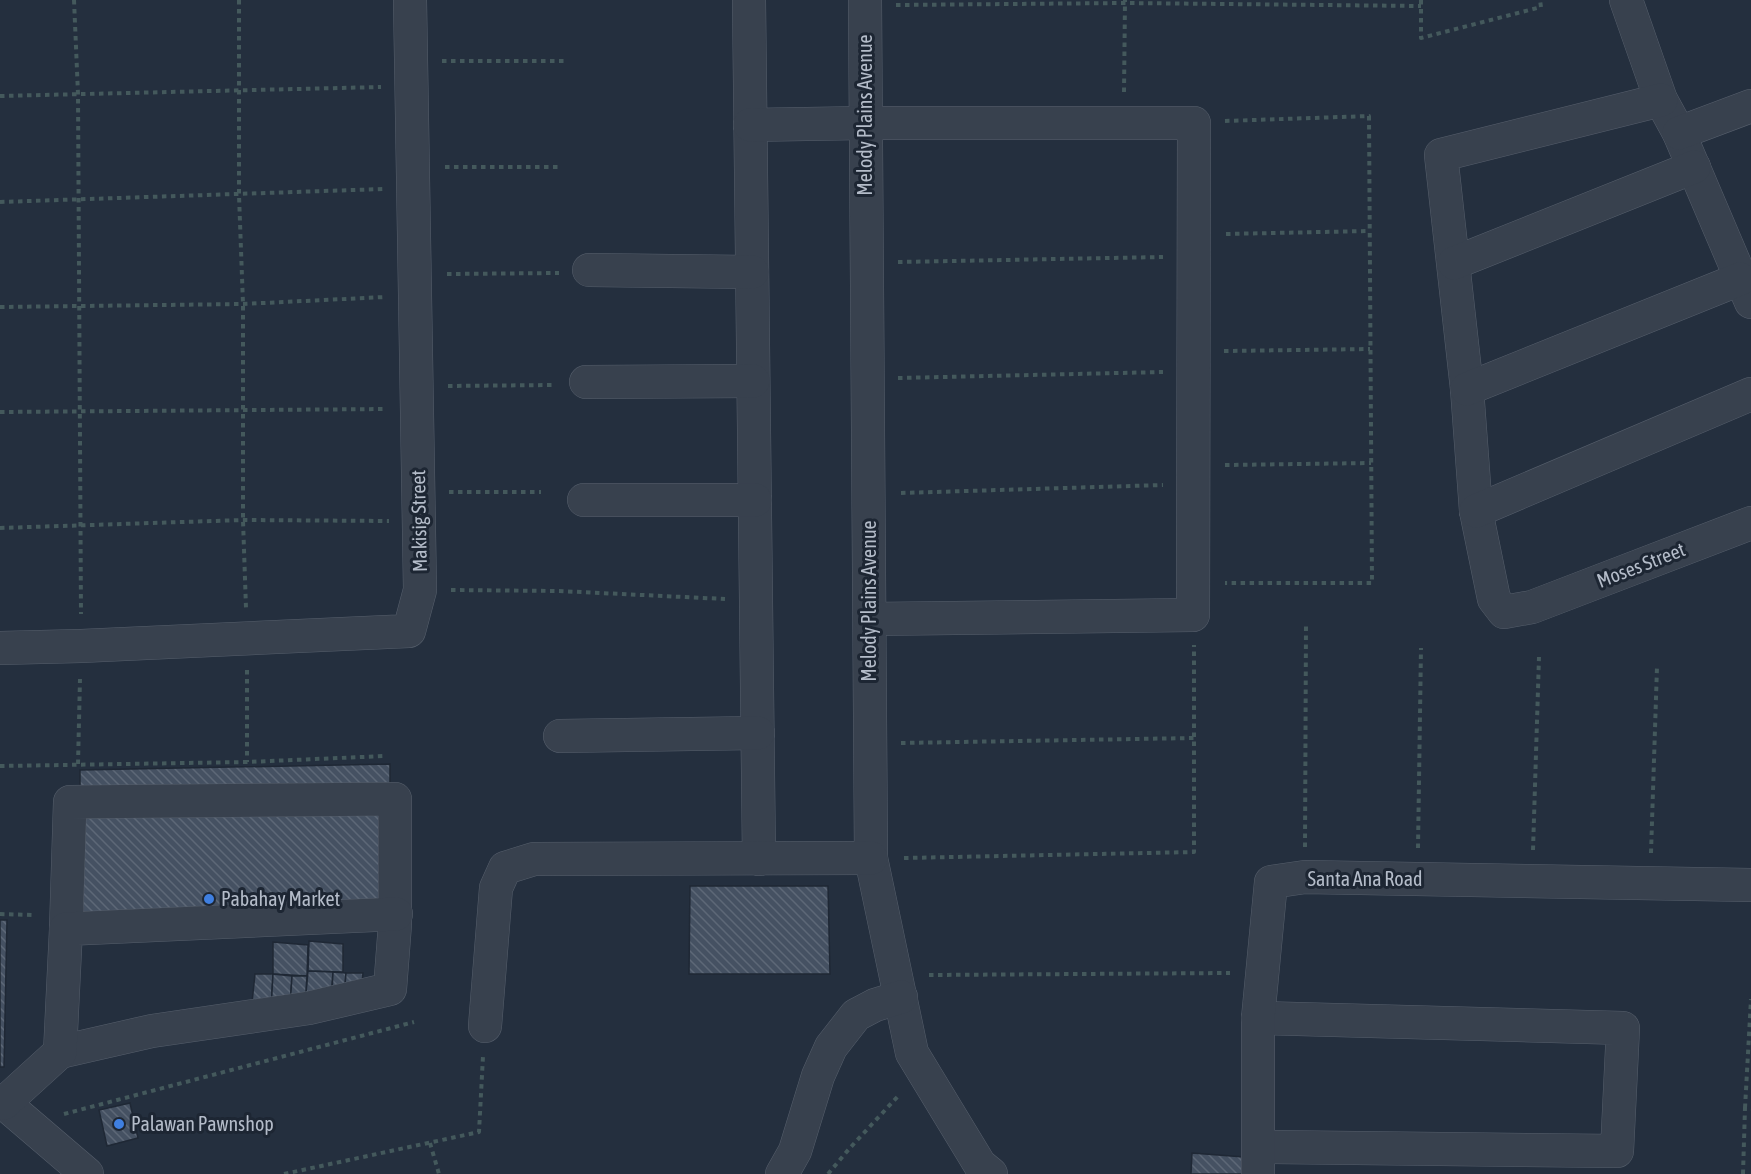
<svg xmlns="http://www.w3.org/2000/svg" width="1751" height="1174" font-family="'Asap Condensed',sans-serif">
  <style>
    .building { fill: url(#building-back-hatch); stroke: #1f2835; stroke-width: 1.5 }
    .lines { fill: none; stroke-linecap: round; stroke-linejoin: round }
    .minor-casing { stroke: #565f6c; stroke-width: 34 }
    .path { stroke: #44595c; stroke-width: 4; stroke-dasharray: 4.5 4.5; stroke-linecap: butt }
    .minor { stroke: #38414e; stroke-width: 33 }
    .shop-dot { fill: #3f7fe0; stroke: #1d2633; stroke-width: 2 }
    .labels { text-anchor: middle; stroke-width: 6; stroke-linejoin: round; paint-order: stroke }
    .street-label { font-size: 20px; fill: #b4bcc9; stroke: #1d2633 }
    .poi-label { font-size: 20px; fill: #b4bcc9; stroke: #1d2633; text-anchor: start }
  </style>
  <defs>
    <pattern id="building-back-hatch" width="6" height="6" patternUnits="userSpaceOnUse" patternTransform="scale(1.5)"><rect width="6" height="6" fill="#455162"/><path d="M-1 5l2 2M0 0l6 6M5-1l2 2" fill="none" stroke="#5d6877"/></pattern>
  </defs>
  <rect width="100%" height="100%" fill="#242f3e"/>
  <!-- building -->
  <g class="building">
    <polygon points="390,764 390,794 80,797 80,770"/>
    <polygon points="386,801 387,907 83,919 80,808"/>
    <polygon points="690,886 828,886 830,974 689,974"/>
    <polygon points="0,920 7,920 4,1067 0,1067"/>
    <polygon points="309,941 343,944 343,972 308,971"/>
    <polygon points="273,942 308,945 307,976 273,974"/>
    <polygon points="308,971 333,972 331,999 305,1004"/>
    <polygon points="333,972 346,973 345,989 332,991"/>
    <polygon points="346,973 363,973 361,993 344,996"/>
    <polygon points="255,974 273,974 271,1010 251,1012"/>
    <polygon points="273,974 292,976 290,1007 271,1010"/>
    <polygon points="292,976 307,976 305,1004 290,1007"/>
    <polygon points="130,1103 138,1138 107,1146 99,1110"/>
    <polygon points="1192,1153 1244,1157 1243,1174 1191,1174"/>
  </g>
  <g class="lines">
    <!-- minor casing -->
    <g class="minor-casing">
      <g id="minor">
        <polyline points="749,0 759,859"/>
        <polyline points="865,0 871,858 912,1053 980,1165 991,1174"/>
        <polyline points="1626,0 1661,100 1679,133 1751,302"/>
        <polyline points="1661,100 1441,155 1467,389 1476,511 1494,599 1504,612 1532,607 1751,523"/>
        <polyline points="750,125 865,123 1194,123 1193,615 870,619"/>
        <polyline points="1679,133 1751,106"/>
        <polyline points="1454,263 1694,167"/>
        <polyline points="589,270 752,272"/>
        <polyline points="586,382 753,381"/>
        <polyline points="1467,389 1740,279"/>
        <polyline points="584,500 755,500"/>
        <polyline points="1476,511 1751,394"/>
        <polyline points="0,648 81,646 409,631 420,590 410,0"/>
        <polyline points="560,736 758,733"/>
        <polyline points="1258,1018 1623,1028 1617,1151 1259,1147"/>
        <polyline points="485,1026 496,888 505,868 534,859 871,858"/>
        <polyline points="60,1052 152,1031 309,1008 390,989 395,924 395,799 70,802 66,929"/>
        <polyline points="0,1103 4,1103 87,1174"/>
        <polyline points="4,1103 60,1052 66,929 396,914"/>
        <polyline points="782,1174 795,1151 818,1076 831,1047 856,1015 875,1005 901,997"/>
        <polyline points="1258,1174 1258,1018 1271,882 1305,877 1751,885"/>
      </g>
    </g>
    <!-- path -->
    <g class="path">
      <polyline points="74,0 78,94 81,614"/>
      <polyline points="239,0 239,195 243,304 243,520 246,608"/>
      <polyline points="1421,0 1421,38 1541,7 1540,0"/>
      <polyline points="896,5 1125,3 1421,6"/>
      <polyline points="442,61 564,61"/>
      <polyline points="1124,92 1125,0"/>
      <polyline points="0,96 381,87"/>
      <polyline points="1225,121 1369,116 1372,583 1225,583"/>
      <polyline points="445,167 561,167"/>
      <polyline points="0,202 383,189"/>
      <polyline points="1226,234 1369,231"/>
      <polyline points="898,262 1163,257"/>
      <polyline points="447,274 559,273"/>
      <polyline points="0,307 243,304 385,297"/>
      <polyline points="1224,351 1370,349"/>
      <polyline points="898,378 1163,372"/>
      <polyline points="448,386 552,385"/>
      <polyline points="0,412 386,409"/>
      <polyline points="1225,465 1371,463"/>
      <polyline points="449,492 541,492"/>
      <polyline points="901,493 1163,485"/>
      <polyline points="0,528 243,520 389,521"/>
      <polyline points="451,590 559,591 725,599"/>
      <polyline points="247,670 247,762"/>
      <polyline points="901,743 1194,738"/>
      <polyline points="78,764 80,679"/>
      <polyline points="0,766 247,762 385,756"/>
      <polyline points="1305,847 1306,623"/>
      <polyline points="1418,848 1421,648"/>
      <polyline points="1533,850 1539,657"/>
      <polyline points="1651,853 1657,667"/>
      <polyline points="904,858 1194,852 1194,645"/>
      <polyline points="0,914 35,915"/>
      <polyline points="929,975 1230,973"/>
      <polyline points="1745,1108 1751,999"/>
      <polyline points="64,1114 414,1022"/>
      <polyline points="430,1143 439,1174"/>
      <polyline points="284,1174 479,1132 483,1056"/>
      <polyline points="828,1174 849,1149 900,1094"/>
      <polyline points="1743,1174 1745,1108 1751,1109"/>
    </g>
    <!-- minor -->
    <use href="#minor" class="minor"/>
  </g>
  <!-- markers -->
  <g class="shop-dot">
    <circle cx="209" cy="899" r="6"/>
    <circle cx="119" cy="1124" r="6"/>
  </g>
  <g class="labels">
    <!-- street labels -->
    <g class="street-label">
      <text transform="translate(865 115) rotate(-90)" y="7">Melody Plains Avenue</text>
      <text transform="translate(419 521) rotate(-91)" y="7">Makisig Street</text>
      <text transform="translate(1641 565) rotate(-21)" y="7">Moses Street</text>
      <text transform="translate(869 601) rotate(-90)" y="7">Melody Plains Avenue</text>
      <text x="1365" y="886">Santa Ana Road</text>
    </g>
    <!-- poi labels -->
    <g class="poi-label">
      <text x="221" y="906">Pabahay Market</text>
      <text x="131" y="1131">Palawan Pawnshop</text>
    </g>
  </g>
</svg>
